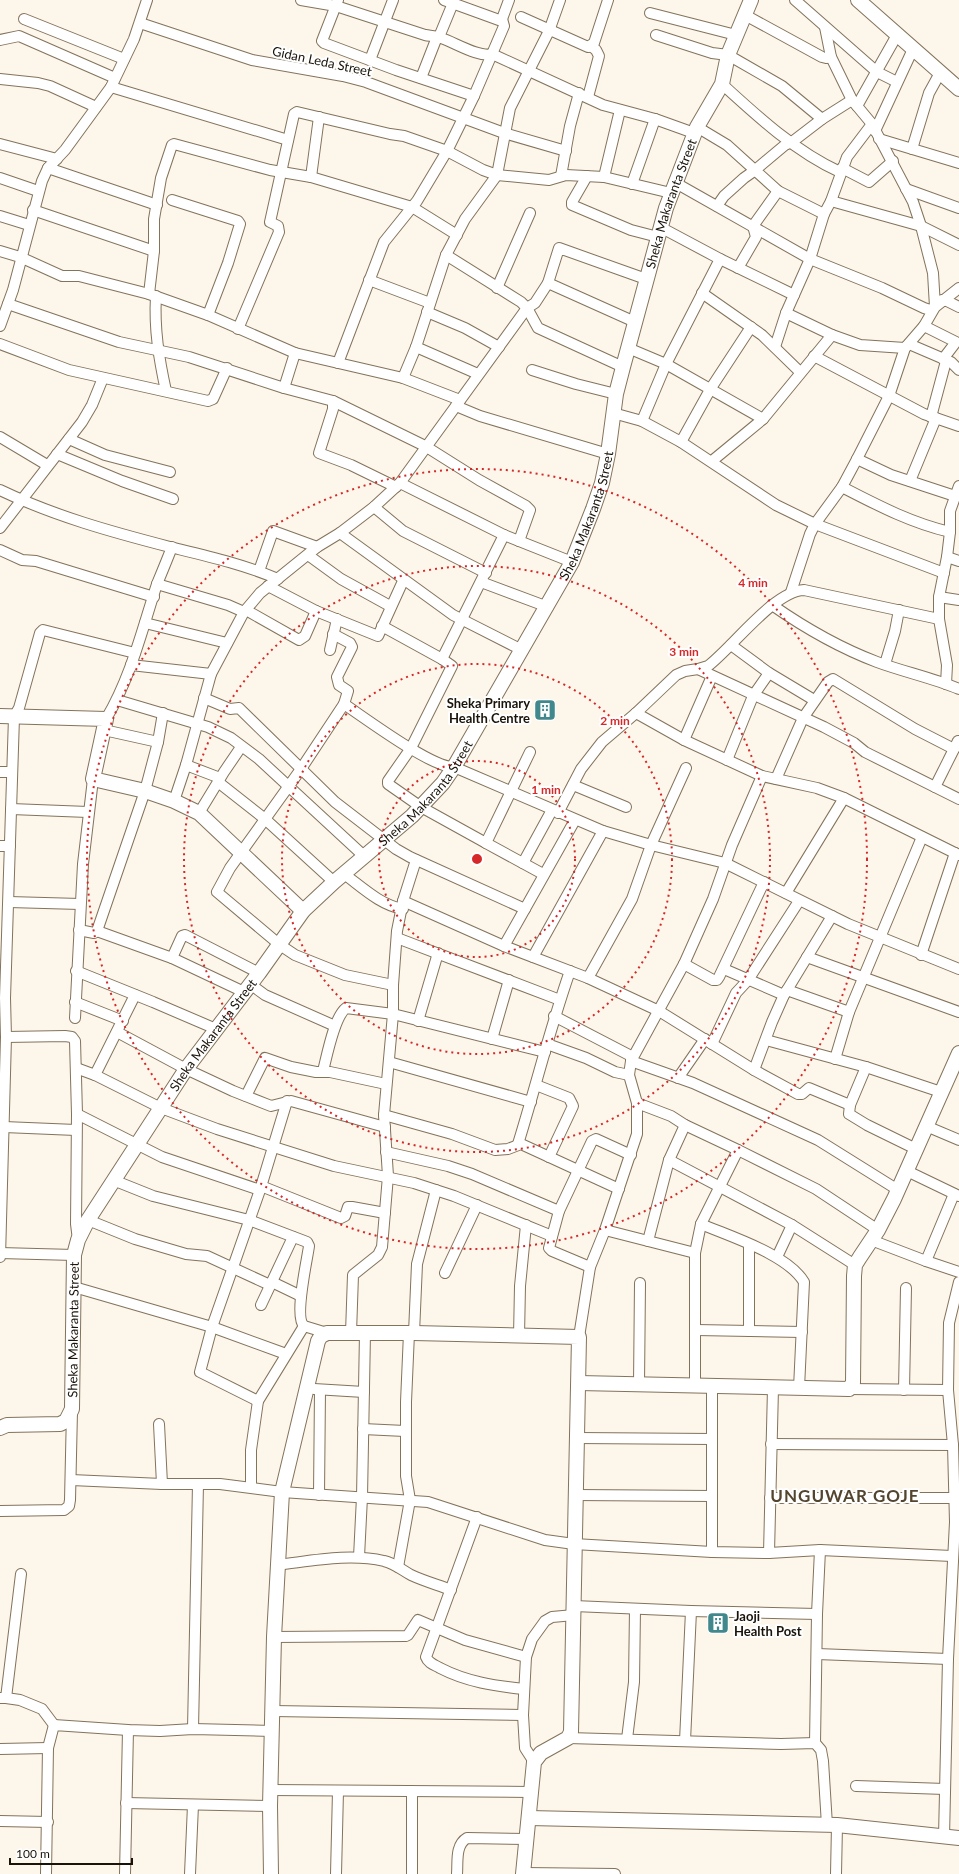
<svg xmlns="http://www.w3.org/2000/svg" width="959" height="1874" font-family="Lato,sans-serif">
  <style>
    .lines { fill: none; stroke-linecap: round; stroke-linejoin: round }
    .street-casing { stroke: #83735b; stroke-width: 12 }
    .secondary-casing { stroke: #83735b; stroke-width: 16 }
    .street { stroke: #fff; stroke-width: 10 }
    .secondary { stroke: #fff; stroke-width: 14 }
    .ring { fill: none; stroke: #d62828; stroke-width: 2; stroke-dasharray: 2 4 }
    .labels { text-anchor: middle; stroke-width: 4; stroke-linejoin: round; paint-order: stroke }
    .street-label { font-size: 13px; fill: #191309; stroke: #fff }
    .poi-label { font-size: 13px; font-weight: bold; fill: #191309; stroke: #fff; text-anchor: end }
    .district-label { font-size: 17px; font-weight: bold; letter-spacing: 1px; fill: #54452e; stroke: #fff }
    .centre { fill: #d62828; stroke: #fff; stroke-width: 2 }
    .ring-label { font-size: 12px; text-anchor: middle; font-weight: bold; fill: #d62828; stroke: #fff; stroke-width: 4; stroke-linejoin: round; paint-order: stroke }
  </style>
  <rect width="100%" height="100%" fill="#fdf6eb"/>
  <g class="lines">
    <!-- street casing -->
    <g class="street-casing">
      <g id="street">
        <path d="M 301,0 L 336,6 L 425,35 C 430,36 435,36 441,38 C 454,42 479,58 492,54 L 603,105 L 655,119 L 694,133"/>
        <polyline points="338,0 322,41 324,43 396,70 474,96"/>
        <polyline points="444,0 499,20 502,19 509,0"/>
        <polyline points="795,0 877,72 897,82"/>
        <polyline points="650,13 736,35"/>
        <polyline points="745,15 822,57 826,58 831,57"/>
        <polyline points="521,17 588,47 594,43 608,0"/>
        <polyline points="24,19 124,59"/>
        <polyline points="140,23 252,60 343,76 366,82 504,133 566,151"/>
        <polyline points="656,35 712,53 728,55 782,86 822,119"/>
        <polyline points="439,37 453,3"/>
        <polyline points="0,40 19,36 115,78"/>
        <polyline points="370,60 393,0"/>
        <polyline points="421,78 437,37"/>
        <polyline points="0,79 38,83 50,86 96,107"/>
        <path d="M 722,84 C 758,117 796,152 840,172"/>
        <polyline points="111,87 288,140"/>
        <polyline points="588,97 599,56 596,50 591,46"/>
        <polyline points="857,106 897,35"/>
        <polyline points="697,127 727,145 778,191 824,214"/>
        <polyline points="875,131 913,49"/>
        <polyline points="879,139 959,163"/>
        <polyline points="0,144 57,159"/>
        <polyline points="912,149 929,93 940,73"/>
        <polyline points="48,168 157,205"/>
        <polyline points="842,168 869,182 893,161"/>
        <polyline points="561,176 570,126 579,93"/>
        <polyline points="587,176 572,202 572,205 631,230 658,237"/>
        <polyline points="311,177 319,117"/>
        <polyline points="604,177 620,110"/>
        <polyline points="0,178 38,191"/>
        <polyline points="674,182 810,259 882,288 924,308 930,310 935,307 933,273 921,226 913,202 872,124 852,100 831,57 825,27"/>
        <polyline points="632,184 655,119"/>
        <polyline points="906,189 959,208"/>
        <polyline points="172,200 238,221 240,224 228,263 208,315"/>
        <polyline points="831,201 921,226 959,245"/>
        <polyline points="717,206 724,196 744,178 754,171 785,145 792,142 822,119 852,100"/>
        <polyline points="33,210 154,251"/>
        <polyline points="0,216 29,225"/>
        <polyline points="660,227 720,259 794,295"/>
        <polyline points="0,251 20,257 62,276 79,276 149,294 208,315 295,353 403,378 460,400"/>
        <polyline points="446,255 521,302 527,308 538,328 623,367"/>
        <polyline points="738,268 756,237 753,226 778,191"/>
        <polyline points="369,280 430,303"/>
        <polyline points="548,283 635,322"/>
        <polyline points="497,288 530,213"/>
        <polyline points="702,293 762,335 800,372"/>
        <polyline points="149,294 154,251 154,219 161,178 172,145 174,144 270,170 311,177 412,207 457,235"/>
        <path d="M 156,296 C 154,329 159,359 166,391"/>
        <polyline points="942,300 947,301 959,307"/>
        <polyline points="8,304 119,342 189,357 284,388 333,401 425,446 479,480 526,506 530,510 519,541"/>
        <polyline points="427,312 465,328 499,347"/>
        <polyline points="786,313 832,335 860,345 905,348 924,326 935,307 959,288"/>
        <polyline points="0,326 13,290 42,181 48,168 65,150 111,87 134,39 147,0"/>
        <polyline points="924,326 956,342 943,359"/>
        <polyline points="238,329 279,232 278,226 270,222 294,114 297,112 390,134 404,136 447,151 483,170 497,175 549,180 566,175 604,177 671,193"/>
        <polyline points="0,344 69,370 208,401 213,399 227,368"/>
        <polyline points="909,344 951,362 959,370"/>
        <polyline points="416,347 478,374"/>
        <polyline points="775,347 786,313 810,259 824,214 831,201 847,157 872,124"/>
        <polyline points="628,348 666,364 763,419"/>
        <polyline points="814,356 924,414 959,426"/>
        <polyline points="338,363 384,242 417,201 447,151 474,96 504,26 502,19"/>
        <polyline points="532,370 576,384 616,394"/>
        <polyline points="403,378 416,347 446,255 465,219 497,175 510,108 549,31 560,0"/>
        <polyline points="284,388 295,353"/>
        <polyline points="333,401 333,409 319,453 351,465 396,487"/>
        <polyline points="456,406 480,416 608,454"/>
        <polyline points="613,413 642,421 681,442 776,505 815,524 944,573"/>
        <polyline points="931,417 946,361"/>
        <polyline points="642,421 666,364 720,259"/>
        <polyline points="0,437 47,465"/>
        <polyline points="69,439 105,455 170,472"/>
        <polyline points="681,442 711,388 751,327"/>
        <polyline points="57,454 122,481 173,499"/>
        <polyline points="857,459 891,475 955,496"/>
        <polyline points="712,461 763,419 832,335"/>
        <polyline points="910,481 936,418"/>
        <polyline points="400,483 504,535 572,562"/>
        <path d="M 842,487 C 877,505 911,523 950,532"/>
        <path d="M 0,490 C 54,516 112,532 170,547 C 207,556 243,564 278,579"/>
        <polyline points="374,507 403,531 486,573"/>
        <polyline points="0,528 82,422 92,405 103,378"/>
        <polyline points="340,533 453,615 522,650"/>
        <polyline points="0,550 22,560 36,561 154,597"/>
        <polyline points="308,555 341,579 390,606"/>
        <polyline points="947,557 959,561"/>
        <polyline points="259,571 273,531 317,547"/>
        <polyline points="481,582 548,607"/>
        <polyline points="157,584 228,605 244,612"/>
        <polyline points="268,586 316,611 378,636 403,581"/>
        <polyline points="791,592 810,534 815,524 842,487 857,459 889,396 905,348"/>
        <polyline points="939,597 959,600"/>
        <path d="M 772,605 C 805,628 840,648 877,662 C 904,672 933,678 959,689"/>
        <polyline points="246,610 299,640 305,636 316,611"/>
        <polyline points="145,623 227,643"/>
        <polyline points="382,626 442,659 504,535"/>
        <polyline points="333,634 350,643 352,647 337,677 339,685 348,691 344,704 301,769 230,868 217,892 280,945 295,955 345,975 393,985"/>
        <polyline points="731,645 769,673 814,700"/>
        <polyline points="330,650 337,619"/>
        <polyline points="442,659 452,666 411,748 388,781 388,784 421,807 486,843"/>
        <polyline points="885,664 895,631 899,610"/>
        <polyline points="131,665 211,674 244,612 260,593 317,547 340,533 374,507 400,483 527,308 535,303 548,283 559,248 646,279"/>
        <polyline points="698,669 824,727 854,743 865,752 959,799"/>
        <polyline points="946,684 947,665 939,619 939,597 947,557 950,532 950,511 959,486"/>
        <polyline points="204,698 230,709 239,708 335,802 396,849 410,857 525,909"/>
        <polyline points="117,700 208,727 231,738 259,759 365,857"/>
        <path d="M 344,704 C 365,718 432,768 454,767 L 603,831 L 651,845 L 632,899 L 588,978"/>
        <polyline points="636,713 684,740 762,776 817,788 844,798 959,855"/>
        <path d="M 106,719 C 131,677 142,630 157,584 C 162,572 167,560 172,547"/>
        <polyline points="684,740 712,676"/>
        <polyline points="158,742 163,713"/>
        <polyline points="530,752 486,843 543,874"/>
        <polyline points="727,760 753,696 769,673"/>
        <polyline points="186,765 220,778"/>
        <polyline points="686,768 651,845 725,863 848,924 959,969"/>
        <polyline points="0,772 12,772"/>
        <polyline points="776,779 803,718 828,682 833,679 915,729 954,749"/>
        <polyline points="218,782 265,819 334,882"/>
        <polyline points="573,785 626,807"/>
        <polyline points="935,787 958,741"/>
        <polyline points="174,801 186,765 211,674"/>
        <polyline points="11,809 88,812"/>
        <polyline points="199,813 224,772 241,747"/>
        <path d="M 558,813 L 581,769 L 602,742 L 636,713 L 676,675 L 685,671 L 698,669 L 708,666 C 733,647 774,591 804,590 L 939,619"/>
        <polyline points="0,846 10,846"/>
        <polyline points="523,863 552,810"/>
        <path d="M 344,874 C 362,887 380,905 403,909"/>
        <polyline points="786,893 844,798"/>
        <polyline points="403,901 504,946 588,978 659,1011 754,1070 798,1094 802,1094 809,1088 850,1105"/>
        <polyline points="9,902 80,904"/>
        <polyline points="79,930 94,933 97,931 145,791 158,742 104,730"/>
        <polyline points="97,931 172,958 244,992"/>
        <polyline points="397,938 560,1000"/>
        <polyline points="504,946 575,820"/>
        <polyline points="921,955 955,853"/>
        <polyline points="533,957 603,831"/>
        <polyline points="807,957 959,1012"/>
        <polyline points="172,958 182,936 185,935 259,973"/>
        <polyline points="684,964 713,980 717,980 719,977 764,882"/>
        <polyline points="724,969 784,995"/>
        <polyline points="76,971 153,1002 216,1029"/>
        <polyline points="250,984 265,995 335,1026"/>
        <polyline points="787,990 849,1012"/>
        <polyline points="75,1002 123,1021"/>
        <polyline points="554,1016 633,1057"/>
        <polyline points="75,1018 83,864 93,779"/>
        <polyline points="418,1021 438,953"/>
        <polyline points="117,1032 186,1069 233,1091 271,1106 291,1101 385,1127"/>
        <polyline points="6,1037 65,1036 72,1037 75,1041 77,1114 76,1224 78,1240"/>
        <polyline points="492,1039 509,980"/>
        <polyline points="766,1040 866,1067 941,1092"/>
        <polyline points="547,1044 586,1058 615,1072 629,1075"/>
        <polyline points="712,1044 736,993 748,980 799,901"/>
        <polyline points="835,1059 849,1012 922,837"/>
        <polyline points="631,1061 693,1083 818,1140 898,1190"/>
        <polyline points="389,1062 531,1102"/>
        <polyline points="866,1067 850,1105 849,1114 867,1125 916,1149"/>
        <polyline points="76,1068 95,1075 161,1108 217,1129 334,1166 414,1183 454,1196 552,1236"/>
        <polyline points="754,1070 772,1022 784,995 832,916"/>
        <path d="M 323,1071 C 327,1056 334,1017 346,1008 L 393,1014 L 545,1052"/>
        <polyline points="95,1075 135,995"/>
        <polyline points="678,1078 705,1039"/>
        <polyline points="536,1085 569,1098 573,1106 549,1157"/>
        <polyline points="246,1096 265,1058 291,1067 316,1072 330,1072 386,1084"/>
        <polyline points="637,1103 671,1116 685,1125 738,1150 816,1189 878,1230"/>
        <polyline points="77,1114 162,1157 260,1190"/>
        <polyline points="384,1115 452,1134 495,1150 508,1149 521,1144 619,1189"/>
        <polyline points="926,1126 959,1140"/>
        <polyline points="4,1127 76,1130"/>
        <path d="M 518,1144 C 536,1086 550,1028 570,971"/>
        <polyline points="386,1152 448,1166 472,1174 559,1211"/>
        <polyline points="669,1160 792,1225 855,1265"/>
        <polyline points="907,1171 959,1196"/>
        <path d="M 113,1180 L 153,1196 L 249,1220 L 307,1242 L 309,1246 C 307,1261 294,1317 304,1326 L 327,1333"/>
        <polyline points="261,1186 341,1218 345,1216 348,1207 352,1207 385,1213"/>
        <polyline points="88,1220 135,1239 186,1254 207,1256 270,1285"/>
        <path d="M 701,1224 C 731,1237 787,1254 804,1282 L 799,1388"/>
        <polyline points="605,1230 695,1253"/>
        <polyline points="871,1240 926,1261 959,1272"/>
        <polyline points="648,1241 669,1160 685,1125"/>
        <polyline points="749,1245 749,1331"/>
        <polyline points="0,1253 74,1255"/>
        <polyline points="0,1257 6,1037 5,998 14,717 19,708 40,633 43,630 135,653"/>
        <polyline points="777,1257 792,1225"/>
        <polyline points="926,1261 954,1194"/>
        <polyline points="590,1267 552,1251 549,1248 559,1211 592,1141 596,1139 631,1155"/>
        <polyline points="445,1273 477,1205"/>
        <polyline points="272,1282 301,1296"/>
        <polyline points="74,1287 212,1327 286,1354"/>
        <polyline points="261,1305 293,1237"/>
        <polyline points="696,1330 802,1332"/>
        <polyline points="351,1333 353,1275 378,1255 382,1247 388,1176 384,1115 393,1014 393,985 397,931 403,901 416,860"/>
        <polyline points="414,1333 417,1264 436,1190"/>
        <polyline points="519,1336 520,1286 526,1225"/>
        <polyline points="579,1337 590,1267 605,1230 637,1134 637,1103 629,1075 631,1061 684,964 713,899 732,845 762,776"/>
        <polyline points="639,1384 640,1283"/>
        <polyline points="695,1386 695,1253 701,1224 738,1150"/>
        <polyline points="314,1389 364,1392"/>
        <polyline points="849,1389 948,1390"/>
        <polyline points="904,1390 906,1288"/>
        <polyline points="258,1401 200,1372 212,1327 260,1190 287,1101"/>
        <polyline points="159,1424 162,1484"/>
        <polyline points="363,1429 405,1431"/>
        <polyline points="577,1438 712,1439"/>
        <polyline points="771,1444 953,1445"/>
        <polyline points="71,1480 162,1484 220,1484 282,1492 428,1502 545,1540 574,1544 712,1552 769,1553 820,1550 952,1556"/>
        <polyline points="251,1487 251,1450 258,1401 304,1326"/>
        <polyline points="319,1495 320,1390"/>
        <polyline points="576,1495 712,1496"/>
        <polyline points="770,1498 955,1498"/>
        <polyline points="0,1511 64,1510 69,1506 70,1500 72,1411"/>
        <path d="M 477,1517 L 426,1657 C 428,1663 435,1665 440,1668 C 467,1682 495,1686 524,1689"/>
        <polyline points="712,1552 712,1386"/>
        <polyline points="769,1553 773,1388"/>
        <polyline points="359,1557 362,1497 365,1333"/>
        <path d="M 277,1565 C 312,1561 349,1553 384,1561 C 394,1563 402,1570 411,1575 C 424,1581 438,1585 451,1590"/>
        <polyline points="398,1567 410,1500 406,1476 406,1402 409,1333"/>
        <polyline points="574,1606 691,1611 817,1614"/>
        <polyline points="274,1637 406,1636 408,1635 418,1620 465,1640 526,1657"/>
        <polyline points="817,1654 948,1659"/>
        <polyline points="0,1698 6,1698 21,1574"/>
        <polyline points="6,1698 20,1700 42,1709 54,1725"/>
        <polyline points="273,1711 523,1715"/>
        <polyline points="193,1729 198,1484"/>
        <polyline points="568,1738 781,1744 815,1743 821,1750 823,1761 827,1825"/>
        <polyline points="627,1739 634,1682 635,1609"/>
        <polyline points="685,1741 691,1611"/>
        <polyline points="815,1743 817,1614 820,1550"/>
        <polyline points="0,1749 48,1748"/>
        <polyline points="534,1762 525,1748 523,1715 526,1657 532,1639 545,1621 552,1617 574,1615"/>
        <polyline points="856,1786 945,1789"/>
        <polyline points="271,1790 531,1792"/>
        <polyline points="412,1791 412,1874"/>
        <polyline points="126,1803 270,1806"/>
        <polyline points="0,1821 48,1822"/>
        <polyline points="944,1837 948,1659 955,1522 953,1445 948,1390 949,1323 959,1282"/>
        <polyline points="523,1873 615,1874"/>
        <polyline points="46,1874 48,1748 54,1725 128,1730 160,1731 193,1729 272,1731"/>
        <polyline points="125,1874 128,1730"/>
        <polyline points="190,1874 193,1805"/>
        <polyline points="336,1874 338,1791"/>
        <path d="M 457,1874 C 458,1862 455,1845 467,1838 L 527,1839"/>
        <polyline points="836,1874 837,1825"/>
      </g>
    </g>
    <!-- secondary casing -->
    <g class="secondary-casing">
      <g id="secondary">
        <polyline points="858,0 959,89"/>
        <polyline points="0,716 106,719 93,779 145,791 174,801 199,813 303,911"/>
        <polyline points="579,1383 849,1389 853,1383 854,1276 855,1265 860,1257 878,1230 894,1199 959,1053"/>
        <path id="s1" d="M 0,1428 L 7,1425 L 60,1424 L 66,1421 L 72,1409 L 74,1255 L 78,1240 L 88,1220 L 186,1069 L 259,973 L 303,911 L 334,882 L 412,816 L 443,783 L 454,767 L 572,562 L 593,509 L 602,483 L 608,454 L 616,394 L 623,367 L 666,208 L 697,127 L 722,84 L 728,55 L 751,0"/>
        <polyline points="529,1818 837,1825 959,1838"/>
        <polyline points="271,1874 270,1806 274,1637 282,1492 318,1341 321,1336 327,1333 414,1333 579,1337 571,1732 568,1738 541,1753 534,1762 523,1874"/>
      </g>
    </g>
    <!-- street -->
    <use href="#street" class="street"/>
    <!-- secondary -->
    <use href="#secondary" class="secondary"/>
  </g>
  <!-- distance rings -->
  <g class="ring">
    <circle cx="477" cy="859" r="98"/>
    <circle cx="477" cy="859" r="195"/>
    <circle cx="477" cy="859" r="293"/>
    <circle cx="477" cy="859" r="390"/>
  </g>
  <!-- icons -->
  <defs>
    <g id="building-square" transform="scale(1.15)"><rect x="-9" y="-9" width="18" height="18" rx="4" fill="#40888c" stroke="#fff"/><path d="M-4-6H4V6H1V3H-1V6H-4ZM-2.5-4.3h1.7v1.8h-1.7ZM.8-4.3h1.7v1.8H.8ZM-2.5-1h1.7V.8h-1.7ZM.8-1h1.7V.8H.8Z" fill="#fff"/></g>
  </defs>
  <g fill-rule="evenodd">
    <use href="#building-square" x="545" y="710"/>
    <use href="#building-square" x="718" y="1623"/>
  </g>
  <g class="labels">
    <!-- street labels -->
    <g class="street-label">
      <text transform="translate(322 61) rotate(12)" y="5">Gidan Leda Street</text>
      <text dy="5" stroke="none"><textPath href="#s1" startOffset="1468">Sheka Makaranta Street</textPath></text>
      <text dy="5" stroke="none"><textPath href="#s1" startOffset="1144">Sheka Makaranta Street</textPath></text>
      <text dy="5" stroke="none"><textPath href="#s1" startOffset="820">Sheka Makaranta Street</textPath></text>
      <text dy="5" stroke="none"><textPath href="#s1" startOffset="496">Sheka Makaranta Street</textPath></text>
      <text dy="5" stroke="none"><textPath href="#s1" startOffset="160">Sheka Makaranta Street</textPath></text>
    </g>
    <!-- poi labels -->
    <g class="poi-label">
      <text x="530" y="708">Sheka Primary<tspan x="530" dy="15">Health Centre</tspan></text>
      <text x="734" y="1621" text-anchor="start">Jaoji<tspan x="734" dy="15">Health Post</tspan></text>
    </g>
    <!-- district labels -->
    <g class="district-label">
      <text x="845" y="1502">UNGUWAR GOJE</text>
    </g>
  </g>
  <circle cx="477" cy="859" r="6" class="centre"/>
  <g class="ring-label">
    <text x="753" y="587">4 min</text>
    <text x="684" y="656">3 min</text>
    <text x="615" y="725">2 min</text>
    <text x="546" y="794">1 min</text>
  </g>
  <!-- scale -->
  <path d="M10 1858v6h122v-6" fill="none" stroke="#191309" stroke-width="2"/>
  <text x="16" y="1858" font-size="12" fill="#191309" stroke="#ffffff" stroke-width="3" paint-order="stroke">100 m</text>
</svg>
